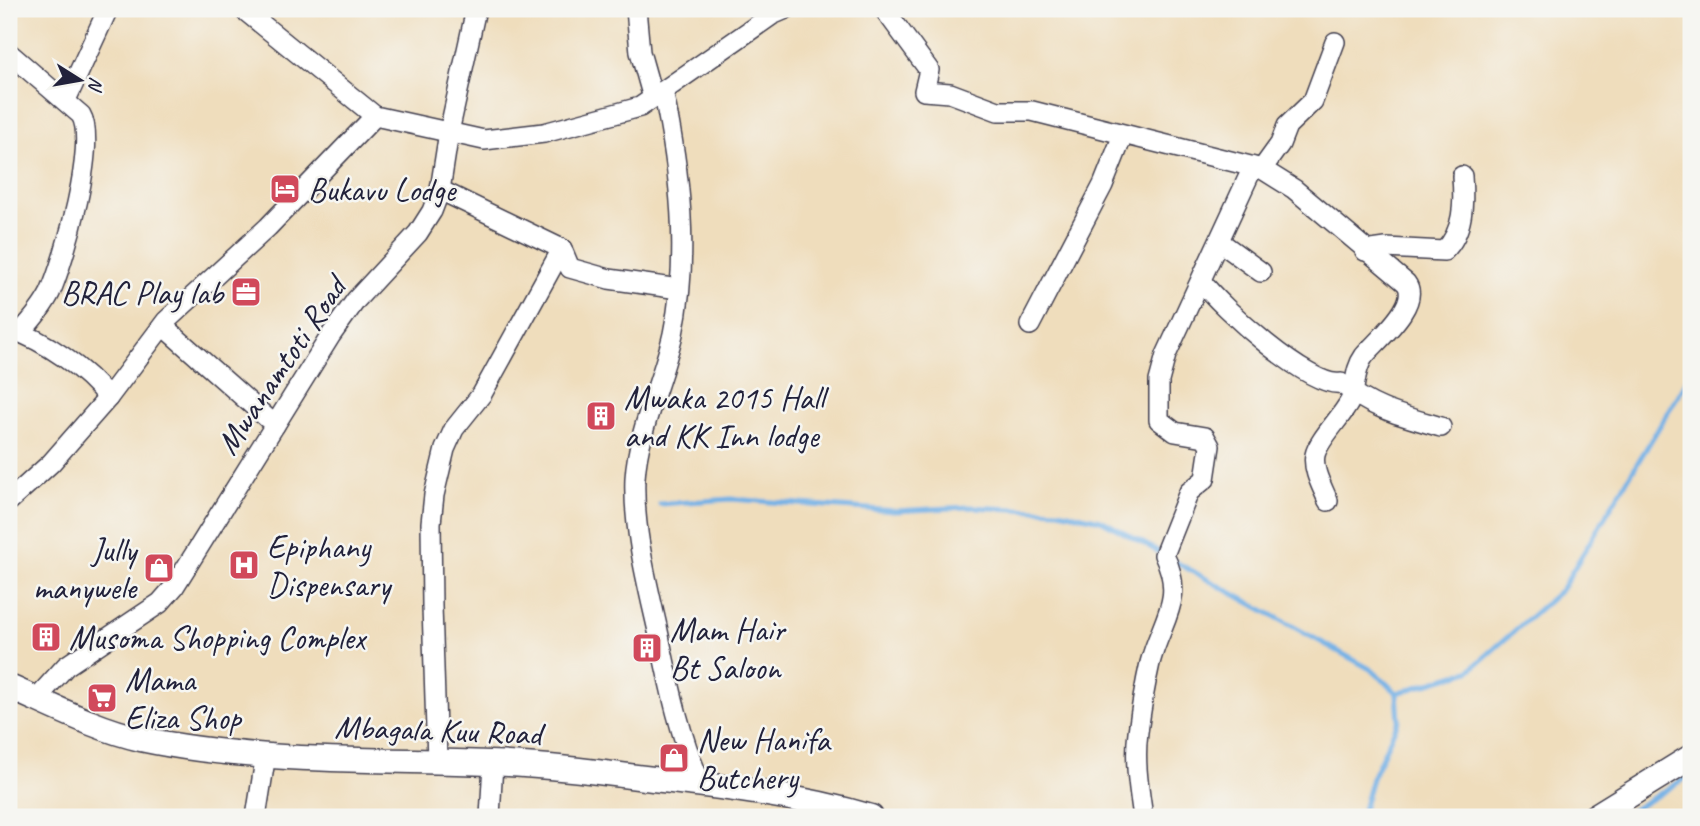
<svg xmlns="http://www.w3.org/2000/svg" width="1700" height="826" font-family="Caveat,sans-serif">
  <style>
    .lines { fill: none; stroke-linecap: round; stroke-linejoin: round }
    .stream { stroke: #73b1e6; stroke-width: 5 }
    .minor-casing { stroke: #413e4e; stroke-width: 22 }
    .tertiary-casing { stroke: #413e4e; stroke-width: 27 }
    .minor { stroke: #fff; stroke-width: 19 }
    .tertiary { stroke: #fff; stroke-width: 24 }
    .labels { text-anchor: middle; stroke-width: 5; stroke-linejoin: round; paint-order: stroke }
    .poi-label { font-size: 33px; fill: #22223b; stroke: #f6f6f2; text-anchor: start }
    .street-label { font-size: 33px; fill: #22223b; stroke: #f6f6f2 }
  </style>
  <rect width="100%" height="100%" fill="#f6f6f2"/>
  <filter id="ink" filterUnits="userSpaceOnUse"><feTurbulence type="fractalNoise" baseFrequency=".0143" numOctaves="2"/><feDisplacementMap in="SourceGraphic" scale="14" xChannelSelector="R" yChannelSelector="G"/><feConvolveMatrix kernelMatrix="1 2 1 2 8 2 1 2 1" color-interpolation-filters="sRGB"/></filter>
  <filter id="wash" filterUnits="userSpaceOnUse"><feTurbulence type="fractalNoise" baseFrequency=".00686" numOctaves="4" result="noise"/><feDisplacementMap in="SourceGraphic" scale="28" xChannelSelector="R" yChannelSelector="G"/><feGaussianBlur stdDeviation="1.57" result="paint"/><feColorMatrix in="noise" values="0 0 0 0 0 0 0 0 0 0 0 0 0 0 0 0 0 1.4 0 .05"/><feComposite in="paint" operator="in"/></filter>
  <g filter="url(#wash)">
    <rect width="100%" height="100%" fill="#efddbc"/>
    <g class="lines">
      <!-- stream -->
      <g class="stream">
        <polyline points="660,504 731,499 895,511 968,507 1059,511 1101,520 1161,553"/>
        <polyline points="1172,560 1372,670 1397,693 1469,671 1561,590 1691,374"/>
        <polyline points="1361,817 1372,778 1399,720 1397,693"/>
        <polyline points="1621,817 1691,775"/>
      </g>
    </g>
  </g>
  <g filter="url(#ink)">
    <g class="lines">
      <!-- minor casing -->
      <g class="minor-casing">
        <g id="minor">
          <polyline points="243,9 375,116 484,140 544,133 640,107 772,15 786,9"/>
          <polyline points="636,9 640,52 653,98"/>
          <path d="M 884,9 L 929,70 L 924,91 L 950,93 L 998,111 L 1032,111 L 1262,169 L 1294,189 L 1406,283 C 1422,304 1376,341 1364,356 C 1353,371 1357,388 1350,401 C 1342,417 1318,440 1315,455 C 1312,470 1323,488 1328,501"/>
          <path d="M 9,53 L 81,115 C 98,143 64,262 50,293 C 43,307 32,320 21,332"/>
          <path d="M 663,91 C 680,170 690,255 673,334 C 662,382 638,430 635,478 C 633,529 647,582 658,631 C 669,683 679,735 701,784"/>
          <polyline points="66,100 108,9"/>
          <polyline points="1262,169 1280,144 1287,126 1313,101 1335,42"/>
          <polyline points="440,190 562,249 570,268 609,279 679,289"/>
          <polyline points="1220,242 1261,272"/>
          <path d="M 1365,251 L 1386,248 L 1444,251 C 1464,232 1464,202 1462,176"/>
          <path d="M 1201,281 C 1220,306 1310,389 1341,383 C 1371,409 1403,416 1441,427"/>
          <polyline points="1030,325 1103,185 1123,135"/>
          <polyline points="163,326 275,425"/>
          <path d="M 10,329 C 44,340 86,369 108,398"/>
          <polyline points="9,501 51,463 108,398 166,321 268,227 375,116"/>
          <polyline points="37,698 66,666 160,603 174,587 331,335 356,300 418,233 432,211 440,190 449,132 476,9"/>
          <polyline points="437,761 432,606 431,523 434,495 445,449 454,429 482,394 562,249"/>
          <polyline points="256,817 266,754"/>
          <polyline points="490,817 493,763"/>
          <path d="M 1143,817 C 1139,789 1134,761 1138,732 C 1141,709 1145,685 1150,663 C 1161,620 1186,600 1164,555 L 1189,492 L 1205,479 L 1210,446 L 1205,437 L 1175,432 L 1159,420 L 1159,381 L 1166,355 L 1253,167"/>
        </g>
      </g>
      <!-- tertiary casing -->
      <g class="tertiary-casing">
        <g id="tertiary">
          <path d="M 9,687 C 53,706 94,728 141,739 C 254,763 374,759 489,763 C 544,765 599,772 653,779 C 726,787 800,796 871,817"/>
          <polyline points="1594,817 1691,757"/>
        </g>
      </g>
      <!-- minor -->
      <use href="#minor" class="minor"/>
      <!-- tertiary -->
      <use href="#tertiary" class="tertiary"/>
    </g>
  </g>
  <!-- icons -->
  <defs>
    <g id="hotel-square" transform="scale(1.575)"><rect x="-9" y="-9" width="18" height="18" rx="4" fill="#d1495b" stroke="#f6f6f2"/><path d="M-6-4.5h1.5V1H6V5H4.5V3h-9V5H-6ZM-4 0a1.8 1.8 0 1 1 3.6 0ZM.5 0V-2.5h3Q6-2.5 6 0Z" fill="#fff"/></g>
    <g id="office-square" transform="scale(1.575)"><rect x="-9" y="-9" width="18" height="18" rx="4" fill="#d1495b" stroke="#f6f6f2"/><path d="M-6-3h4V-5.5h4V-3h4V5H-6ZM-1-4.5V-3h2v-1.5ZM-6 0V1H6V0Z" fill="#fff"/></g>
    <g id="building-square" transform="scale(1.575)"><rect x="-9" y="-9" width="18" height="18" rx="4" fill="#d1495b" stroke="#f6f6f2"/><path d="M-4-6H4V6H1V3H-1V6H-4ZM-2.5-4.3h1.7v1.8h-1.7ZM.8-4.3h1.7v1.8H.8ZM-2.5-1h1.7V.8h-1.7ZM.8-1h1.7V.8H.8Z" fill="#fff"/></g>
    <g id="hospital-square" transform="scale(1.575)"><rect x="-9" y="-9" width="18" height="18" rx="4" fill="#d1495b" stroke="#f6f6f2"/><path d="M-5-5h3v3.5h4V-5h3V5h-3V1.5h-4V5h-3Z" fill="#fff"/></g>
    <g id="shop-square" transform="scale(1.575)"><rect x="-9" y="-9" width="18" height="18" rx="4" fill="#d1495b" stroke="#f6f6f2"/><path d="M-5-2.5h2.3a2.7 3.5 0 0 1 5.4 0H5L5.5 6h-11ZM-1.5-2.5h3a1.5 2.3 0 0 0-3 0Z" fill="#fff"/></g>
    <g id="supermarket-square" transform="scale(1.575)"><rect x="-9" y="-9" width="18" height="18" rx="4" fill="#d1495b" stroke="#f6f6f2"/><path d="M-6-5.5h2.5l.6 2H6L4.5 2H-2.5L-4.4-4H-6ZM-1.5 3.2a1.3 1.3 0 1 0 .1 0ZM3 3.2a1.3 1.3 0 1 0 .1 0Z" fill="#fff"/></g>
  </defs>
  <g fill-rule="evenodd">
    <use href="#hotel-square" x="285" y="189"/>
    <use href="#office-square" x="246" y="292"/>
    <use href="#building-square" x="601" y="416"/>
    <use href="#hospital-square" x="244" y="565"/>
    <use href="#shop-square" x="159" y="568"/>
    <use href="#building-square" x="46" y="637"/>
    <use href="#building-square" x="647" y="648"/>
    <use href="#supermarket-square" x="102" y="698"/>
    <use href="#shop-square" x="674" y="758"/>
  </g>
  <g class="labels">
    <!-- poi labels -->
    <g class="poi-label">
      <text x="308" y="201">Bukavu Lodge</text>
      <text x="223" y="304" text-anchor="end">BRAC Play lab</text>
      <text x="624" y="409">Mwaka 2015 Hall<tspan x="624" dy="38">and KK Inn lodge</tspan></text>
      <text x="267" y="558">Epiphany<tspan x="267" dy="38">Dispensary</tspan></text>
      <text x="136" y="561" text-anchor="end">Jully<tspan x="136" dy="38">manywele</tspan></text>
      <text x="670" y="641">Mam Hair<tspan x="670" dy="38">Bt Saloon</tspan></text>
      <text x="69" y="649">Musoma Shopping Complex</text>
      <text x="125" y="691">Mama<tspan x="125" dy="38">Eliza Shop</tspan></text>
      <text x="697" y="751">New Hanifa<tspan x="697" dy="38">Butchery</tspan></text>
    </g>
    <!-- street labels -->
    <g class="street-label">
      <text transform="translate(280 365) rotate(-56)" y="12">Mwanamtoti Road</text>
      <text transform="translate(438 729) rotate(2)" y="12">Mbagala Kuu Road</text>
    </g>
  </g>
  <!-- margin -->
  <rect width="1700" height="826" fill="none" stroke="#f6f6f2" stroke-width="35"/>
  <!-- north arrow -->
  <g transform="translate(80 80) rotate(101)" stroke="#f6f6f2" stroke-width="5" paint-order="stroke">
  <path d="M0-5L12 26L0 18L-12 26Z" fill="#22223b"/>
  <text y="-10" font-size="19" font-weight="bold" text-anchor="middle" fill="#22223b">N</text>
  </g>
</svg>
